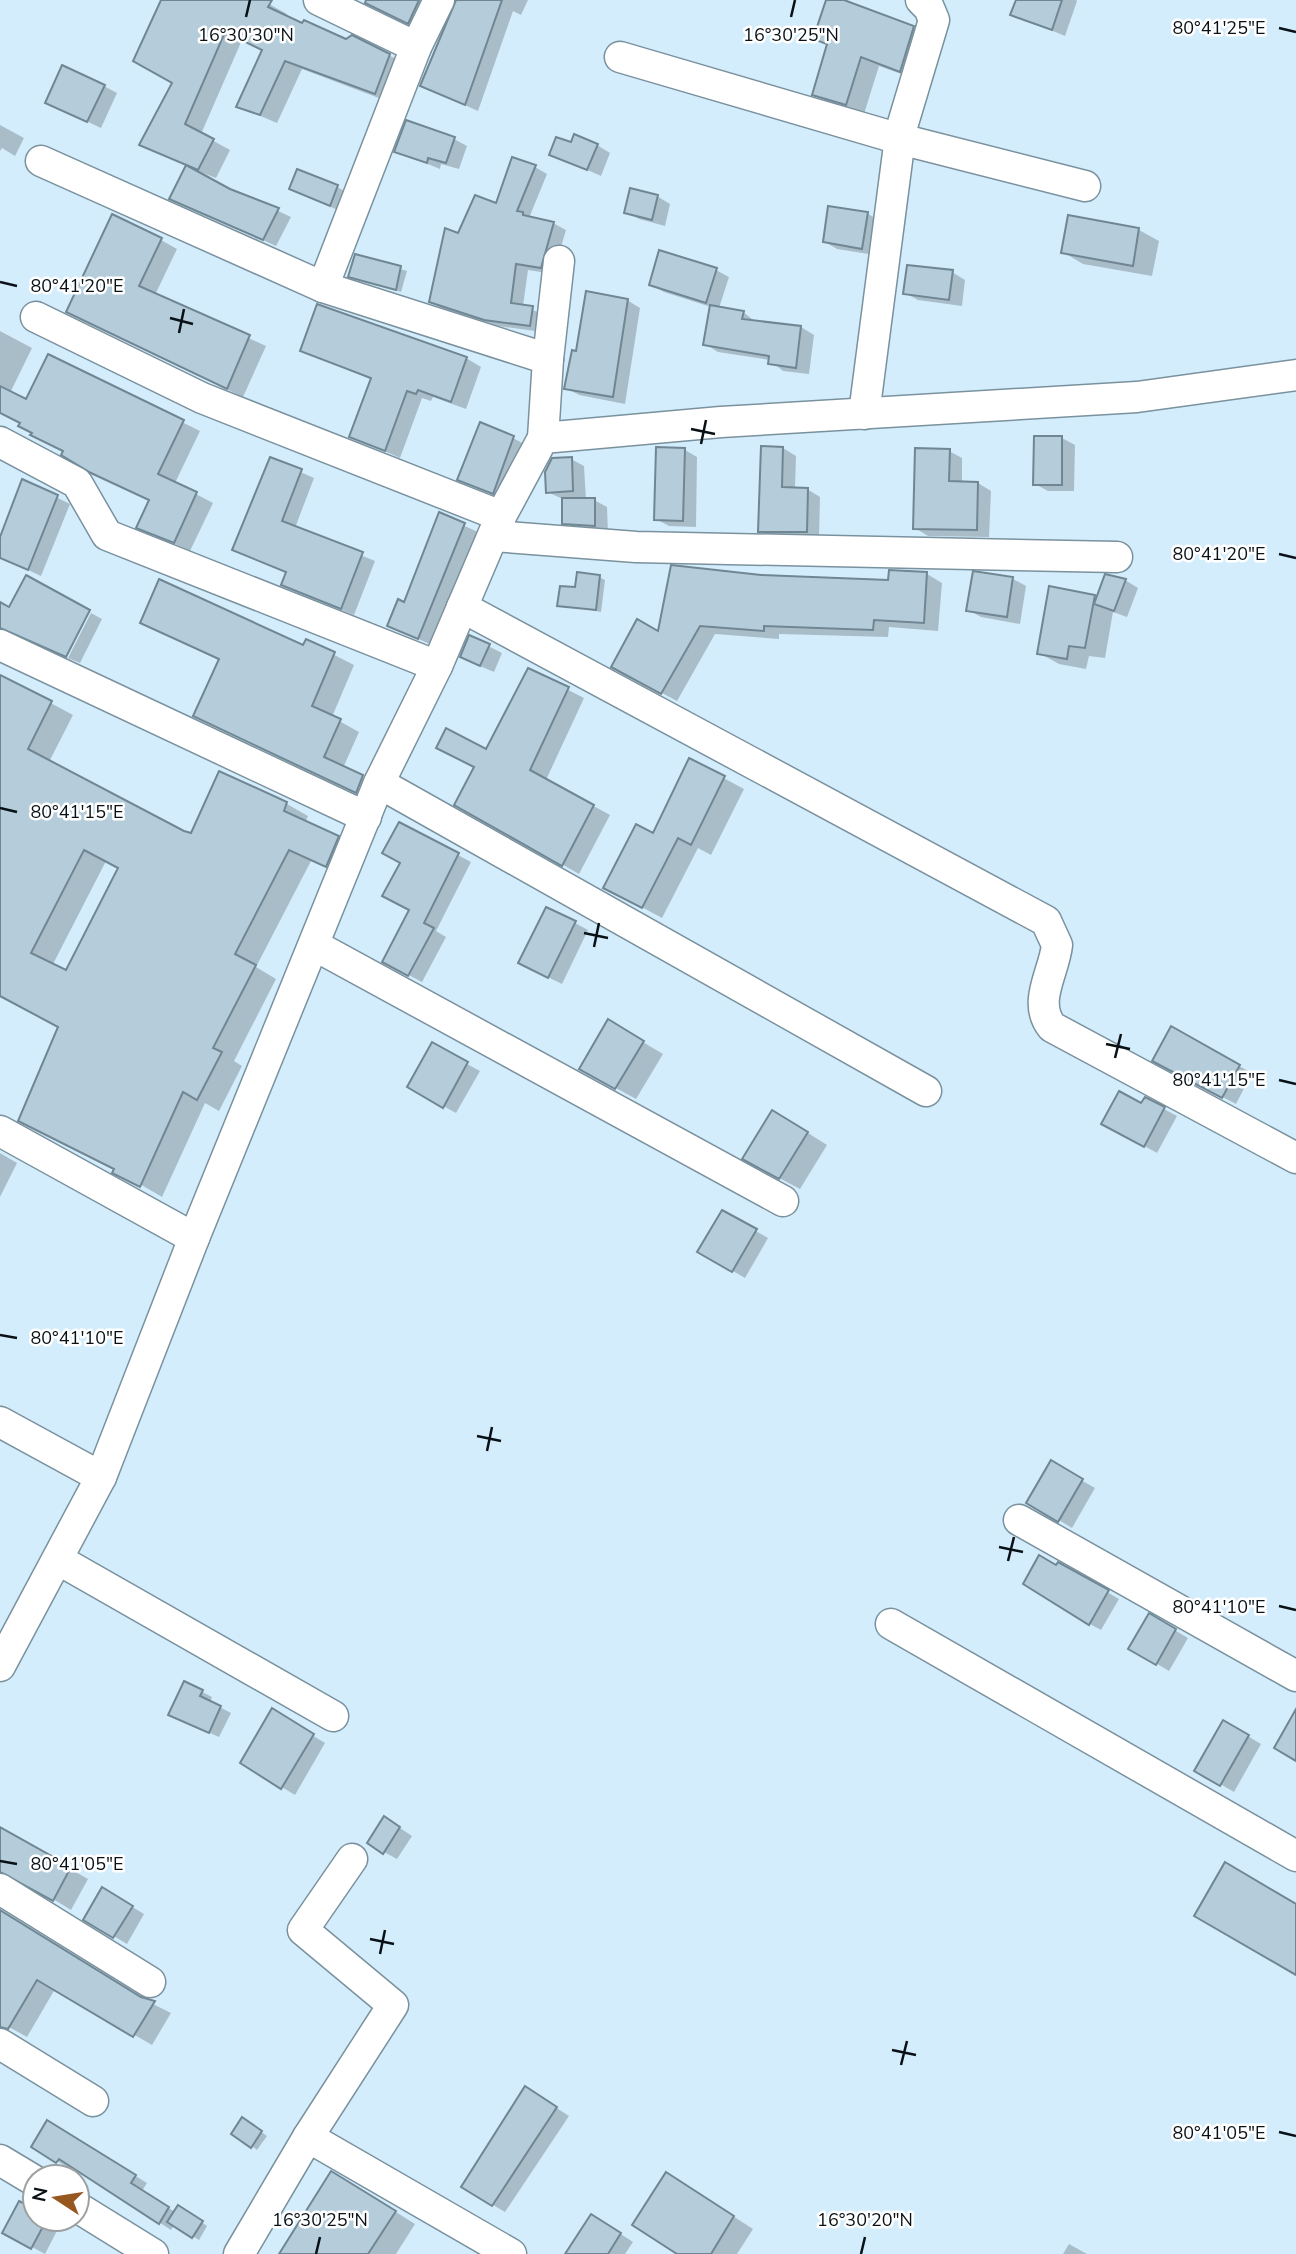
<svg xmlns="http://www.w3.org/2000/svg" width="1296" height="2254" font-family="'Nunito Sans',sans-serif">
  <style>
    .shadow { fill: #0003; fill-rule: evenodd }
    .building { fill: #b5cddb; stroke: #708693; stroke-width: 2; fill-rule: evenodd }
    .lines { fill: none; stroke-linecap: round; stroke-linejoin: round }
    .minor-casing { stroke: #7a919e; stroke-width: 33 }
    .minor { stroke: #fff; stroke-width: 30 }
    .ticks { fill: none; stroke: #091116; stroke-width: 2.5 }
    .ticks-label { font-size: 18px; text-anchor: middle; fill: #091116; stroke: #fff; stroke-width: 5; stroke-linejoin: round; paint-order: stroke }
  </style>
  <rect width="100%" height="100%" fill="#d4edfc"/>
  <!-- shadow -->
  <g class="shadow">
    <polygon points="163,0 262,0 287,14 285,17 389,55 406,65 392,103 302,69 277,123 239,107 264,51 242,40 201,134 230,150 216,178 200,172 199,174 291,217 276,246 171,198 187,166 142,144 174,83"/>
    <polygon points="368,0 429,0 421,30 380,10"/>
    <polygon points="464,0 528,0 521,15 513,11 478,111 422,86"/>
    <polygon points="828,0 839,0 913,28 931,38 918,80 879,66 864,114 832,104 814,94 829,46 815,38"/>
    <polygon points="1018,0 1076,0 1077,1 1065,36 1012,14"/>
    <polygon points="104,86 117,93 101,128 60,109"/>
    <polygon points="0,125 24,138 15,156 2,148 0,151"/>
    <polygon points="454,139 467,146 459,169 441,164 440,169 396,151"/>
    <polygon points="597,145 610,153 601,176 551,154"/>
    <polygon points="535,167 547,174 529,218 553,223 566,230 553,274 528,270 523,306 545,315 542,332 498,326 443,309 431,302 459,235 497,205"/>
    <polygon points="337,187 357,198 350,216 291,188"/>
    <polygon points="657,196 670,204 665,226 639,219 626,212"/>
    <polygon points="868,214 881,221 875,255 837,249 825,242"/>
    <polygon points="1070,217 1139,230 1159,241 1152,276 1083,264 1063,252"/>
    <polygon points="161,240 177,249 155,295 266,346 243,397 84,321"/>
    <polygon points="356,256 407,271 401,292 350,276"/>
    <polygon points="716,270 729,277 719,308 743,312 756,322 801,327 814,335 809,374 783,371 770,360 718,352 705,344 711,307 664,292 651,285"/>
    <polygon points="952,272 965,280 962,306 918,300 905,293"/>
    <polygon points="627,300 640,308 625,404 579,395 566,388 577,353"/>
    <polygon points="0,331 32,348 10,393 27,402 49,356 200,431 175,483 213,503 190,551 138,527 150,501 92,472 21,423 0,413"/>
    <polygon points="303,351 466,358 481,367 466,409 433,397 431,401 422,398 400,458 351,436 372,380"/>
    <polygon points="513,438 526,445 506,500 459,479"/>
    <polygon points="1062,438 1075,445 1074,491 1048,491 1035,484"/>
    <polygon points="783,448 796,456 795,489 807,489 820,497 819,539 773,538 760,531"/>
    <polygon points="685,450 697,457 696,527 669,526 656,519"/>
    <polygon points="949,451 962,458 962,483 978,483 991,491 989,537 928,536 915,528"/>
    <polygon points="271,459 314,478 295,528 375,561 354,615 296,592 283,584 287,573 234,549"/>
    <polygon points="571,459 584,466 586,500 594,500 607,507 608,533 577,530 564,523 563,499 547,492"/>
    <polygon points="23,481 70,504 41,576 0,557 0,542"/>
    <polygon points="440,515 478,532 432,645 389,626 405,604"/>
    <polygon points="974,573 1013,579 1026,586 1020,624 981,617 968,610"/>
    <polygon points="927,574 942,583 938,631 889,627 888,637 779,634 779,639 715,634 677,701 628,675 761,577 889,582"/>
    <polygon points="599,577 605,580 601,612 559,605 577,589"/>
    <polygon points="1125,580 1138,588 1127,617 1113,612 1105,658 1089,656 1086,669 1059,664 1039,653 1094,596 1098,598"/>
    <polygon points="91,613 102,619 80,663 68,658"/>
    <polygon points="142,622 304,647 307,641 354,665 332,717 359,732 343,768 382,788 376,803 195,716 220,661"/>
    <polygon points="470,637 502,653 494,672 475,664"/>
    <polygon points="529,670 584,698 546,780 610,815 579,874 456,804"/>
    <path d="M 0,676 L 73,715 L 49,762 L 183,833 L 192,835 L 220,774 L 287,804 L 308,816 L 305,823 L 359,850 L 348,878 L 311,861 L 256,967 L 276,979 L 234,1061 L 242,1066 L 219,1111 L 205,1103 L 162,1197 L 116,1170 L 60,1027 L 0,996 ZM 106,861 L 120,869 L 66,973 L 52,966 Z"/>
    <polygon points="690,760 744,789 711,855 698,848 662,918 625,898"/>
    <polygon points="400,824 471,862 436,931 446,937 422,982 384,962 411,910 402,862"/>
    <polygon points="575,923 588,930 562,984 533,970"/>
    <polygon points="609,1022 663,1054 636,1099 581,1069"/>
    <polygon points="1171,1029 1252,1073 1236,1104 1167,1068"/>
    <polygon points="432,1045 480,1071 456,1113 409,1087"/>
    <polygon points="1145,1099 1177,1116 1157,1153 1103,1123 1142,1105"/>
    <polygon points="792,1123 827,1145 800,1189 764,1170"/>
    <polygon points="0,1153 17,1163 0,1197"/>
    <polygon points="723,1212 768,1238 745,1278 700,1252"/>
    <polygon points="1051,1463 1095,1488 1072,1528 1029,1502"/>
    <polygon points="1059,1564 1119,1599 1101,1630 1090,1624 1057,1568"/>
    <polygon points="1149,1615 1188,1638 1169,1671 1131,1648"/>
    <polygon points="185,1683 212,1697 210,1702 231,1713 219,1737 181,1720"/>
    <polygon points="272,1711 325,1743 295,1795 242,1763"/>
    <polygon points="1224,1722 1261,1744 1234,1792 1196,1770"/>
    <polygon points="397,1826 412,1836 397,1859 384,1852"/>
    <polygon points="0,1829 88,1879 71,1910 27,1883 0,1873"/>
    <polygon points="103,1889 144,1914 127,1944 85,1919"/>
    <polygon points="0,1911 143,1999 171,2013 152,2045 55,1989 27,2037 0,2022"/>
    <polygon points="538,2096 569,2116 505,2212 493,2205"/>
    <polygon points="248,2123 267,2136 257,2150 252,2146"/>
    <polygon points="60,2129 147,2183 142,2191 175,2212 184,2210 207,2226 199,2240 174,2225 171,2230 71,2165 69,2168 33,2147"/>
    <polygon points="351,2184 415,2224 396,2254 281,2254"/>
    <polygon points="686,2186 753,2229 737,2254 681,2254"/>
    <polygon points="35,2211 35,2219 49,2219 60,2225 45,2254 4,2232"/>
    <polygon points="604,2223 633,2242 625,2254 567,2254"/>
    <polygon points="1069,2244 1087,2254 1063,2254"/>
  </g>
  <!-- building -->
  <g class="building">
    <polygon points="161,0 272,0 268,7 302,23 304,20 346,39 352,35 390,54 375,94 285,61 260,115 236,107 262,50 225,32 185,124 214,139 198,170 139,145 172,83 133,61"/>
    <polygon points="366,0 419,0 408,24 365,3"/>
    <polygon points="456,0 502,0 465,105 420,86"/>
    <polygon points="826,0 844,0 914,26 900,72 861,57 846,105 812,95 827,44 813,39"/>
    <polygon points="1016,0 1062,0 1052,30 1010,15"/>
    <polygon points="62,65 105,85 87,122 45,103"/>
    <polygon points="406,120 455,137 446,163 428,158 427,163 394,152"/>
    <polygon points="574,134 598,144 587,170 549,155 556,137 571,142"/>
    <polygon points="512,157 536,165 517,211 523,212 523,215 554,222 541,268 516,264 511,303 533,306 530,326 484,320 429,302 445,228 458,233 475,195 496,203"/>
    <polygon points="186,165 230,189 279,208 263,240 169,199"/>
    <polygon points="297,169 338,185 330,206 289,189"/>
    <polygon points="630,188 658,195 652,220 624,213"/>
    <polygon points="828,206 868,212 862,249 823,242"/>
    <polygon points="112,214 162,238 139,286 250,335 227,389 66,312"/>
    <polygon points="1068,215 1139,228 1133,266 1061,253"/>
    <polygon points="659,250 717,268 706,303 649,285"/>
    <polygon points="355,254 401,266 396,290 348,277"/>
    <polygon points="907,265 953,270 949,300 903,294"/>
    <polygon points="586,291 628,299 613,397 564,389 572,350 576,351"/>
    <polygon points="317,304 467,357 451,402 418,390 416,394 407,391 385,451 349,437 371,378 300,351"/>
    <polygon points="710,305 744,311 742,319 801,326 796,368 768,364 769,356 703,345"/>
    <polygon points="48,354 184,420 158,474 197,492 174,543 136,528 149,500 91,473 61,455 63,451 30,435 32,433 18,426 20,423 0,413 0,386 26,399"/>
    <polygon points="480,422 514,436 493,494 457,480"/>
    <polygon points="1034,436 1062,436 1062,485 1033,485"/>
    <polygon points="761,446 783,447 782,487 808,488 807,532 758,532"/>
    <polygon points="656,447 685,448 683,521 654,520"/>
    <polygon points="915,448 950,449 949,481 978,482 977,530 913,529"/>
    <polygon points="270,457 302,469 282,521 363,552 341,609 281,585 286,572 232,550"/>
    <polygon points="572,457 573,491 546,493 545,472 552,458"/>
    <polygon points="22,479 58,495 28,570 0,558 0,537"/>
    <polygon points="562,498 595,498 595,526 562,524"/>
    <polygon points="439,512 465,523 418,639 387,626 398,599 404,602"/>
    <polygon points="671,565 761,575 888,580 889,570 927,572 924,623 874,620 873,630 764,626 764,631 700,626 661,694 611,667 637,619 658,631"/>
    <polygon points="973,571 1013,577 1007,617 966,611"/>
    <polygon points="577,572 600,575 596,610 557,606 560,586 575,587"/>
    <polygon points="1105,574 1126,579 1114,611 1094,604"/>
    <polygon points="26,575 90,610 66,657 0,628 0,602 9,607"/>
    <polygon points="159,579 303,645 306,639 335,652 312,706 341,719 324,757 363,775 356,793 193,716 219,659 140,623"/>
    <polygon points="1049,586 1095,595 1085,648 1069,646 1067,659 1037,654"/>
    <polygon points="469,635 490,644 480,666 460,657"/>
    <polygon points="528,668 569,687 530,770 594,805 562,866 454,805 474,767 436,748 446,728 486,749"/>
    <path d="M 0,675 L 52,701 L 28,749 L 184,831 L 191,833 L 219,771 L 287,802 L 284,811 L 339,836 L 326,867 L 289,850 L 235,954 L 256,965 L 213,1048 L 222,1052 L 197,1100 L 183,1092 L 140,1187 L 112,1173 L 114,1169 L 18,1121 L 58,1027 L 0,996 ZM 84,850 L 118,868 L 66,970 L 31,953 Z"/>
    <polygon points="689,758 725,776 691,845 678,838 642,908 603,888 636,824 653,833"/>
    <polygon points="399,822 459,853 424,923 434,928 408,976 382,962 409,910 382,896 400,863 382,853"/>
    <polygon points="546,907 576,921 548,978 518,963"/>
    <polygon points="608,1019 644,1041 615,1089 579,1069"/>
    <polygon points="1171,1026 1240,1065 1222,1098 1152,1061"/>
    <polygon points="432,1042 468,1062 443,1108 407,1087"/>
    <polygon points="1119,1091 1141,1103 1145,1097 1165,1107 1144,1147 1101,1124"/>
    <polygon points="772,1110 808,1132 779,1179 742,1159"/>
    <polygon points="722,1210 757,1229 732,1272 697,1252"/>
    <polygon points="1051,1460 1083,1479 1058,1522 1026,1503"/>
    <polygon points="1039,1555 1056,1565 1058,1562 1109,1590 1089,1625 1023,1584"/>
    <polygon points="1149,1613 1176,1629 1156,1665 1128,1649"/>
    <polygon points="184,1681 203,1690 200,1696 221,1706 209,1733 168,1715"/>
    <polygon points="272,1708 314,1734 281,1789 240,1763"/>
    <polygon points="1296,1709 1296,1761 1274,1748"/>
    <polygon points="1223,1720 1249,1735 1220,1786 1194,1771"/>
    <polygon points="384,1816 400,1827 383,1854 367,1843"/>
    <polygon points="0,1827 71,1867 53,1901 0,1872"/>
    <polygon points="1225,1862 1296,1904 1296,1975 1194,1916"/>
    <polygon points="102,1887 133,1906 113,1938 83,1920"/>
    <polygon points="0,1910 141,1997 155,2001 133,2037 37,1980 8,2029 0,2027"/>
    <polygon points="525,2086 557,2107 492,2206 461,2187"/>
    <polygon points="242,2117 262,2131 251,2148 231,2134"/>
    <polygon points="47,2120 136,2175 131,2183 169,2207 159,2224 59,2159 56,2163 31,2147"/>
    <polygon points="331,2171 396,2211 368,2254 279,2254"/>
    <polygon points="666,2172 734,2216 711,2254 677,2254 632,2225"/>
    <polygon points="19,2201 35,2209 35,2219 47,2219 31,2249 2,2233"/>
    <polygon points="178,2205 203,2221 192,2238 167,2222"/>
    <polygon points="591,2214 621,2233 608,2254 565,2254"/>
  </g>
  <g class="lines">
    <!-- minor casing -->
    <g class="minor-casing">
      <g id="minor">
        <polyline points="319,0 416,47"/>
        <polyline points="439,0 416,47 323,287 548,359 543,438"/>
        <polyline points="620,57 900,139 1085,186"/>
        <polyline points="41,161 323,287"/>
        <polyline points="36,317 202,398 501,516"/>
        <polyline points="548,359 559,261"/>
        <polyline points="864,414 901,130 934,20 929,8 921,0"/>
        <polyline points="0,442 77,483 107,535 437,666"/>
        <polyline points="494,536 636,547 1117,557"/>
        <path d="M 462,607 L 1046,921 L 1057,945 C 1054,973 1032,1002 1052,1027 L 1296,1158"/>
        <polyline points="0,645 366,817"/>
        <polyline points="379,783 926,1091"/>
        <polyline points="314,945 783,1201"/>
        <polyline points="0,1131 194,1238"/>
        <polyline points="0,1422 101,1477"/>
        <polyline points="1019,1520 1296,1676"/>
        <polyline points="59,1560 333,1716"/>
        <polyline points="891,1624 1296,1856"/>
        <polyline points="0,1666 101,1477 194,1238 379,783 437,666 501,516 543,438 721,422 1137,397 1296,375"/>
        <polyline points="0,1889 150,1982"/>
        <polyline points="0,2044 93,2101"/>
        <polyline points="308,2137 511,2254"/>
        <polyline points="0,2160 35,2181"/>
        <polyline points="77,2207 153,2254"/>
        <polyline points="239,2254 308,2137 393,2005 303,1930 352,1859"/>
      </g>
    </g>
    <!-- minor -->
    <use href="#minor" class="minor"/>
  </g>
  <!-- ticks -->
  <path class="ticks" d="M 246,17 L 250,0M 791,17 L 795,0M 1279,28 L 1296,32M 0,282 L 17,286M 170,318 L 193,324M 179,333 L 184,309M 691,429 L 715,434M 701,444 L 706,420M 1279,554 L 1296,558M 0,808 L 17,812M 584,933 L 608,938M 594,947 L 599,923M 1106,1044 L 1130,1049M 1115,1058 L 1121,1034M 1279,1080 L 1296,1084M 0,1335 L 17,1338M 477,1436 L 501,1441M 487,1451 L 492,1427M 999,1547 L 1023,1552M 1008,1561 L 1014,1537M 1279,1606 L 1296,1610M 0,1861 L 17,1864M 370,1939 L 394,1944M 380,1954 L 385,1930M 892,2050 L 916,2055M 901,2065 L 907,2041M 1279,2132 L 1296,2136M 316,2254 L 320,2237M 861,2254 L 865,2237"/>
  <g class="ticks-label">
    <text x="1219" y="34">80°41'25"E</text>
    <text x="246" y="41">16°30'30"N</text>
    <text x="791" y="41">16°30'25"N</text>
    <text x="77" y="292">80°41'20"E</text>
    <text x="1219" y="560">80°41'20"E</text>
    <text x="77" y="818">80°41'15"E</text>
    <text x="1219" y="1086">80°41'15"E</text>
    <text x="77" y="1344">80°41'10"E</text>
    <text x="1219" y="1613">80°41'10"E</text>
    <text x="77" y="1870">80°41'05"E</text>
    <text x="1219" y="2139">80°41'05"E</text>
    <text x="320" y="2226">16°30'25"N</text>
    <text x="865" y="2226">16°30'20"N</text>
  </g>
  <!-- north arrow -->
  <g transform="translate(56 2198) rotate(282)"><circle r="33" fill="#ffffff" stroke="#9da0a2" stroke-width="2"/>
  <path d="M0-5L12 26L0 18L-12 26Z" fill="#975721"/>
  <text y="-10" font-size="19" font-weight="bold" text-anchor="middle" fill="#091116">N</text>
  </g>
</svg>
